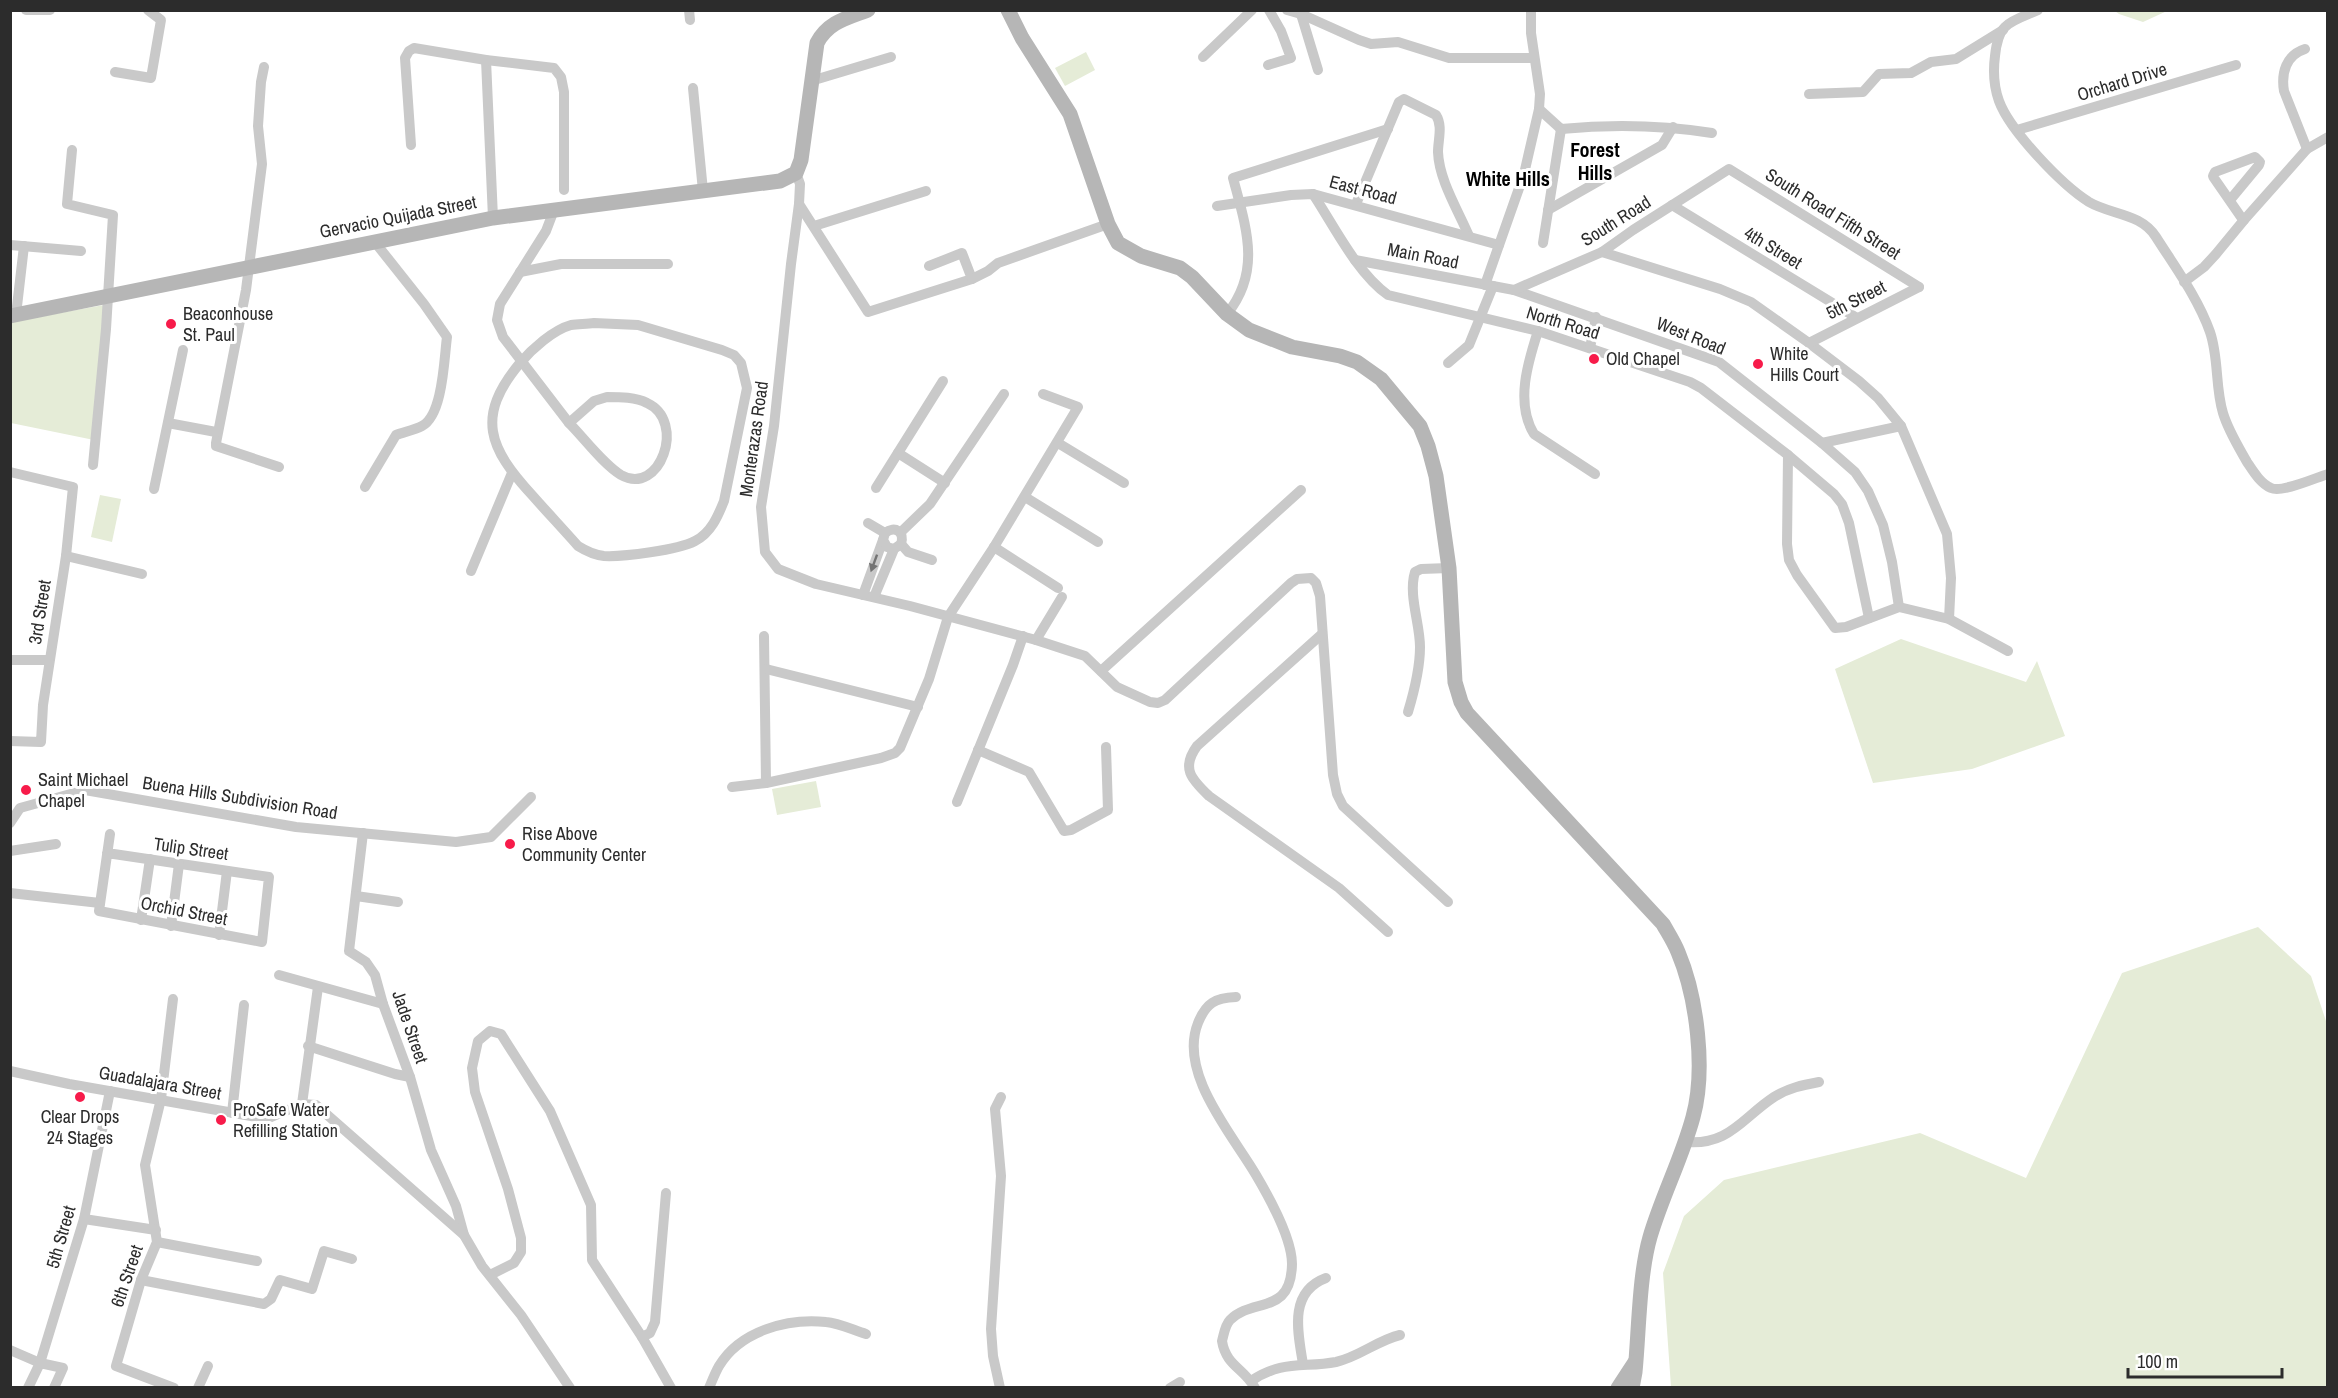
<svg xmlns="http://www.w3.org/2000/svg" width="2338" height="1398" font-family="'Archivo Narrow',sans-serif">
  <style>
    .green { fill: #e5ecd7 }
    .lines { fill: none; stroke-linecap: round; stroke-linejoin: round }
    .street { stroke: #c9c9c9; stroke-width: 10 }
    .secondary { stroke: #b6b6b6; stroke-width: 15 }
    .oneway { fill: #737373 }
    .poi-dot { fill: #f71b4a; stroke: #fff; stroke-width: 2 }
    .labels { text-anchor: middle; stroke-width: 6; stroke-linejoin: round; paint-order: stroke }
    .street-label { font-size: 18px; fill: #2c2c2c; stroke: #fff }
    .poi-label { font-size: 18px; fill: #2c2c2c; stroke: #fff; text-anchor: start }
    .neighbourhood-label { font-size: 20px; font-weight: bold; fill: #000; stroke: #fff }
  </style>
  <rect width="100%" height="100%" fill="#fff"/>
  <!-- green -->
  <g class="green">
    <polygon points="2115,11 2167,11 2143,22 2119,14"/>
    <polygon points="1086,52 1095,70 1065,86 1055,68"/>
    <polygon points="104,305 94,440 11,423 10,322"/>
    <polygon points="100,495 121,499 112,542 91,537"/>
    <polygon points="1901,639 2026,682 2037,661 2065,736 1972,769 1873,783 1835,669"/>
    <polygon points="816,781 821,807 777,815 772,789"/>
    <polygon points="2258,927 2311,976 2327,1024 2327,1387 1671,1387 1663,1273 1684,1216 1724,1180 1920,1133 2026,1178 2122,973"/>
  </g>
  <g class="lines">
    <!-- street -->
    <g class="street">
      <polyline points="26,10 50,10"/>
      <polyline points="689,10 690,20"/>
      <polyline points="1287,10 1301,14 1359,40 1371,44 1398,42 1449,58 1534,58"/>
      <path d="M 2038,10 C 2028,15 2013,19 2005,27 C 1998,34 1996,46 1995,56 C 1993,71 1994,87 1999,101 C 2010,131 2062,185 2089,202 C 2111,215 2141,213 2156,237 C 2175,267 2198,298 2210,332 C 2219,358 2215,387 2223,413 C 2228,430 2238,446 2247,462 C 2253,471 2260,483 2271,488 C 2282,493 2315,478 2328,474"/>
      <polyline points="1301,14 1318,70"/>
      <path d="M 2305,49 C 2286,55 2281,73 2284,91 L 2307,149"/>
      <polyline points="1203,57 1252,10"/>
      <polyline points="486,60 493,218"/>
      <polyline points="1268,65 1291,58 1281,31 1269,10"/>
      <polyline points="264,67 261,82 258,126 262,164 246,290 216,443 216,446 279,467"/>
      <polyline points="115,72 151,78 161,20 148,10"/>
      <polyline points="811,81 891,57"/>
      <polyline points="693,88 703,191"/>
      <polyline points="1809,94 1863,92 1879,74 1911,73 1931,62 1956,59 2003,30"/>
      <path d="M 1539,109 L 1561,129 C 1612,124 1662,125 1712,133"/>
      <polyline points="2017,130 2236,65"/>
      <polyline points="411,145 405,58 409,51 414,48 486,60 554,68 561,77 564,92 564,190"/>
      <polyline points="72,150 67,204 113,215 106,329 93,465"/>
      <polyline points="796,173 800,184 799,204 791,264 774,426 761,507 765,552 778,569 816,584 910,606 1036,640 1085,656 1117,687 1150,702 1158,703 1165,700 1291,583 1297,579 1311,578 1316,583 1320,596 1333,775 1337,794 1343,806 1448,902"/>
      <path d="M 1313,194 C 1334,226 1357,273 1388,295 L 1538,331 L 1690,382 L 1701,388 L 1788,455 L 1834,494 L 1842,504 L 1849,523 L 1869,618"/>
      <polyline points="2230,200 2259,165 2260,162 2255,157 2215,172 2213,176 2214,178 2241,217 2244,220"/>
      <polyline points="799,204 868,312 972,279 962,253 929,266"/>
      <path d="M 1356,204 L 1399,102 L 1404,99 L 1436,115 C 1443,126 1438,140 1438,152 C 1439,180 1458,210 1469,236"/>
      <polyline points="1672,205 1857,318"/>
      <polyline points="1217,206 1291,195 1313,194 1499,245"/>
      <polyline points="554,210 546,231 500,304 497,320 503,337 569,423"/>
      <polyline points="1548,210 1662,145 1673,127"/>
      <polyline points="814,226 926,191"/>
      <polyline points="1543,243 1561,129"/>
      <polyline points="10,245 81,251"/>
      <polyline points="1602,252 1720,289 1751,302 1809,343 1859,381 1878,398 1901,426 1947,534 1951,578 1949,619"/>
      <polyline points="1355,260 1514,290 1719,362 1822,443 1855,472 1868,491 1883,525 1892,562 1899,607"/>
      <polyline points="520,272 561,264 668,264"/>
      <polyline points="972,279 988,271 998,263 1108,224"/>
      <polyline points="2184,282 2204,267 2216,254 2244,220 2307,149 2328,137"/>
      <polyline points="1485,285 1524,174 1539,109 1540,94 1531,33 1531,10"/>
      <polyline points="1514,290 1602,252 1633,230 1729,169 1919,287"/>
      <path d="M 1227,314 C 1262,271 1246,227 1233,178 L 1388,129"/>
      <polyline points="16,315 24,246"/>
      <path d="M 594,323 L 638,325 L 722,350 L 734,355 L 741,363 L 747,388 L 724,501 C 718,516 711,533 695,541 C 678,550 623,557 604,556 C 594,555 586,551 578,546 C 563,529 547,512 532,495 C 489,448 475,417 520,363 C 532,349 553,330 571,325 C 578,324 586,324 594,323 Z"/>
      <path d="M 1538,331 C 1528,362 1515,403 1534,434 L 1595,474"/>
      <polyline points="1809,343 1919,287"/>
      <polyline points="1590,348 1596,317"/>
      <polyline points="1448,363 1469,345 1493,286"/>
      <path d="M 607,397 C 620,397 636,397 647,403 C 687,421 660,497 621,475 C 603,464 584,438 569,423 L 594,401 Z"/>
      <polyline points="168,423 216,432"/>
      <polyline points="1058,443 1124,483"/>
      <polyline points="1822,443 1901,426"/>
      <polyline points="898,453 945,483"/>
      <polyline points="1788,455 1787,544 1789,560 1797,575 1835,628 1846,627 1899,607 1949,619 2008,651"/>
      <polyline points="10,472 73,487 66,556 43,705 41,742 10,741"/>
      <path d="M 365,487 L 396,435 C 404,432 414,430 422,426 C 443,415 444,359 447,337 L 424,304 L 374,241"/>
      <polyline points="876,488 943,381"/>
      <polyline points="154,489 183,350"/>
      <polyline points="1025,497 1098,542"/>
      <polyline points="868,523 885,533"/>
      <polyline points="901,532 930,504 1004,394"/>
      <polyline points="901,544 908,552 932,560"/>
      <polyline points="994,547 1058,588"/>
      <polyline points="66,556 142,574"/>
      <polyline points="471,571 512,473"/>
      <polyline points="863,595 883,540"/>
      <path d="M 874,597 L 894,549 L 901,544 C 905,532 895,525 885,533 L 883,540 L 887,547 L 894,549"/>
      <path d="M 1322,634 L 1197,746 C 1181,768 1191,779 1209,796 L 1339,888 L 1388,932"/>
      <polyline points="764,636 766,783"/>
      <polyline points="1036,640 1062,597"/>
      <polyline points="10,660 49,660"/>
      <polyline points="766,669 918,707"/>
      <polyline points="1101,671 1301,490"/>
      <path d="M 1408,712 C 1414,692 1420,668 1420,647 C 1420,623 1408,595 1415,572 L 1421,569 L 1449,568"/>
      <polyline points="978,750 1029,772 1064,831 1071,830 1108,810 1106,747"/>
      <polyline points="732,787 766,783 881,758 895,753 900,748 929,679 948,617 994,547 1078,407 1043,394"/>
      <polyline points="957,802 1013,665 1023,636"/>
      <polyline points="10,823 20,808 85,790 296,827 456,842 491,837 531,797"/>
      <polyline points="363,833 349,951 366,962 375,975 383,1004 410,1077 431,1150 456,1206 464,1235"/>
      <polyline points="10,851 56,844"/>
      <polyline points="107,853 269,877 262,942 99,911 110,834"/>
      <polyline points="10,893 100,903"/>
      <polyline points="356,896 398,902"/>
      <polyline points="141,920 150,859"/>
      <polyline points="171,926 179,864"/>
      <polyline points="219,935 227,871"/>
      <polyline points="279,975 383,1004"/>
      <path d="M 1236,997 C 1215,998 1206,1003 1198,1023 C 1178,1073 1232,1134 1256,1175 C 1269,1197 1292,1238 1292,1264 C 1291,1316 1253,1297 1230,1320 C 1225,1325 1224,1334 1222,1341 C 1226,1366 1244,1368 1255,1388"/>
      <polyline points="173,999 161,1099 145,1165 157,1242 141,1280 116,1366 174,1388"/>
      <polyline points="308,1046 395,1074 410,1077"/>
      <polyline points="10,1071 69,1084 262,1118 269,1118 302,1104"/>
      <polyline points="302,1104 316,1105 464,1235 482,1266 521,1315 570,1388"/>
      <polyline points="302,1104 318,987"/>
      <polyline points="232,1113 244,1005"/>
      <path d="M 1685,1142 C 1729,1146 1742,1118 1774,1097 C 1788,1088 1803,1085 1819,1082"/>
      <polyline points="84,1219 156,1230"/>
      <polyline points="157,1242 257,1261"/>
      <polyline points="490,1275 514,1263 521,1252 521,1238 508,1189 475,1092 472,1068 478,1041 490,1031 501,1034 550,1111 591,1205 592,1260 642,1337 671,1388"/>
      <polyline points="141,1280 264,1304 271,1299 280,1280 312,1289 324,1251 352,1259"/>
      <polyline points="642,1337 650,1333 655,1322 666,1193"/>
      <polyline points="10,1350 40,1363 63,1368 54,1388"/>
      <path d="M 1303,1364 C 1298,1333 1288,1292 1326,1278"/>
      <path d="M 1251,1381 C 1282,1360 1303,1368 1336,1362 C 1359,1357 1378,1340 1400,1335"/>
      <polyline points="28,1388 40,1363 84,1219 110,1091"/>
      <polyline points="198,1388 208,1366"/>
      <path d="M 709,1388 C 712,1381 715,1373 719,1366 C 740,1331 787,1318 826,1322 C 839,1323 853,1330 866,1334"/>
      <polyline points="1000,1388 993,1356 991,1329 1001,1176 995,1109 1001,1097"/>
      <polyline points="1170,1388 1180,1382"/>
    </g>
    <!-- secondary -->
    <g class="secondary">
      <path d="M 1008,10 L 1022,38 L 1070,114 L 1108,224 L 1118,243 L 1141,256 L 1180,268 L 1192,277 L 1227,314 L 1249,330 L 1292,347 L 1340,356 L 1357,362 L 1381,379 L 1420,426 L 1428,446 L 1436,476 L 1449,568 L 1455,682 L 1461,702 L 1467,713 L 1663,924 C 1668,933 1674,942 1678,952 C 1697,997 1706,1070 1693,1117 C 1682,1158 1662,1196 1650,1237 C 1639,1275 1639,1331 1635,1372 L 1632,1388"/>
      <path d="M 10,316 L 493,218 L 780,181 L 796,173 L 801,160 L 817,43 C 828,22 847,18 868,10"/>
      <polyline points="1618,1388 1635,1362"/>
    </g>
  </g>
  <!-- one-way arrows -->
  <defs><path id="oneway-solid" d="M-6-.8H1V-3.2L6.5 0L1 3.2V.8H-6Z" transform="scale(1.5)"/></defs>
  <use class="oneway" href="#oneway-solid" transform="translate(874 563) rotate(110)"/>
  <!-- markers -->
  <g class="poi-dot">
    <circle cx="171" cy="324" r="6"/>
    <circle cx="1594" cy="359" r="6"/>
    <circle cx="1758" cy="364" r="6"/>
    <circle cx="26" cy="790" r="6"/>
    <circle cx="510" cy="844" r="6"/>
    <circle cx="80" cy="1097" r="6"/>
    <circle cx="221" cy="1120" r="6"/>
  </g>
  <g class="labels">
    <!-- street labels -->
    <g class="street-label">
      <text transform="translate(2122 82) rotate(-17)" y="6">Orchard Drive</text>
      <text transform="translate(1363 190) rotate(15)" y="6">East Road</text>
      <text transform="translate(1833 214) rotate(32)" y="6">South Road Fifth Street</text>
      <text transform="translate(398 217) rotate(-11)" y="6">Gervacio Quijada Street</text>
      <text transform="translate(1616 221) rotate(-32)" y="6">South Road</text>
      <text transform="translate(1773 248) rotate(31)" y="6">4th Street</text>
      <text transform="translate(1423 256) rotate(11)" y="6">Main Road</text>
      <text transform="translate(1856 300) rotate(-27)" y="6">5th Street</text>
      <text transform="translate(1563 323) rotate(17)" y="6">North Road</text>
      <text transform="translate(1691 336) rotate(22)" y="6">West Road</text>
      <text transform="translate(754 439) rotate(-82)" y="6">Monterazas Road</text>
      <text transform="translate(40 612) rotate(-81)" y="6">3rd Street</text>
      <text transform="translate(240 798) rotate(9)" y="6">Buena Hills Subdivision Road</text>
      <text transform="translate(191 849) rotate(8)" y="6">Tulip Street</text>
      <text transform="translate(184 911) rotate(11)" y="6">Orchid Street</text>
      <text transform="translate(410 1027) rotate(71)" y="6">Jade Street</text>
      <text transform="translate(160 1083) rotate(10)" y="6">Guadalajara Street</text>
      <text transform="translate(61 1237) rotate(-74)" y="6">5th Street</text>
      <text transform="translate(127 1276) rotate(-71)" y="6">6th Street</text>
    </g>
    <!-- poi labels -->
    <g class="poi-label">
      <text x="183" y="320">Beaconhouse<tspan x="183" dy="21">St. Paul</tspan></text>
      <text x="1770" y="360">White<tspan x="1770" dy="21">Hills Court</tspan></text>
      <text x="1606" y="365">Old Chapel</text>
      <text x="38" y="786">Saint Michael<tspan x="38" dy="21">Chapel</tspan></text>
      <text x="522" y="840">Rise Above<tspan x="522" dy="21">Community Center</tspan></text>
      <text x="233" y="1116">ProSafe Water<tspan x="233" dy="21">Refilling Station</tspan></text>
      <text x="80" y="1123" text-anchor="middle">Clear Drops<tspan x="80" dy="21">24 Stages</tspan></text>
    </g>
    <!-- neighbourhood labels -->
    <g class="neighbourhood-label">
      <text x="1595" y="157">Forest<tspan x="1595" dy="23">Hills</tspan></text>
      <text x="1508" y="186">White Hills</text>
    </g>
  </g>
  <!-- border -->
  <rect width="2338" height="1398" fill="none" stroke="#2c2c2c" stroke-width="24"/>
  <!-- scale -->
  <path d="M2128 1368v9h154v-9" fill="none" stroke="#2c2c2c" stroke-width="3"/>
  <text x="2137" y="1368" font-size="18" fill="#2c2c2c" stroke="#ffffff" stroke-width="4.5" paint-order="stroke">100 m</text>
</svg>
